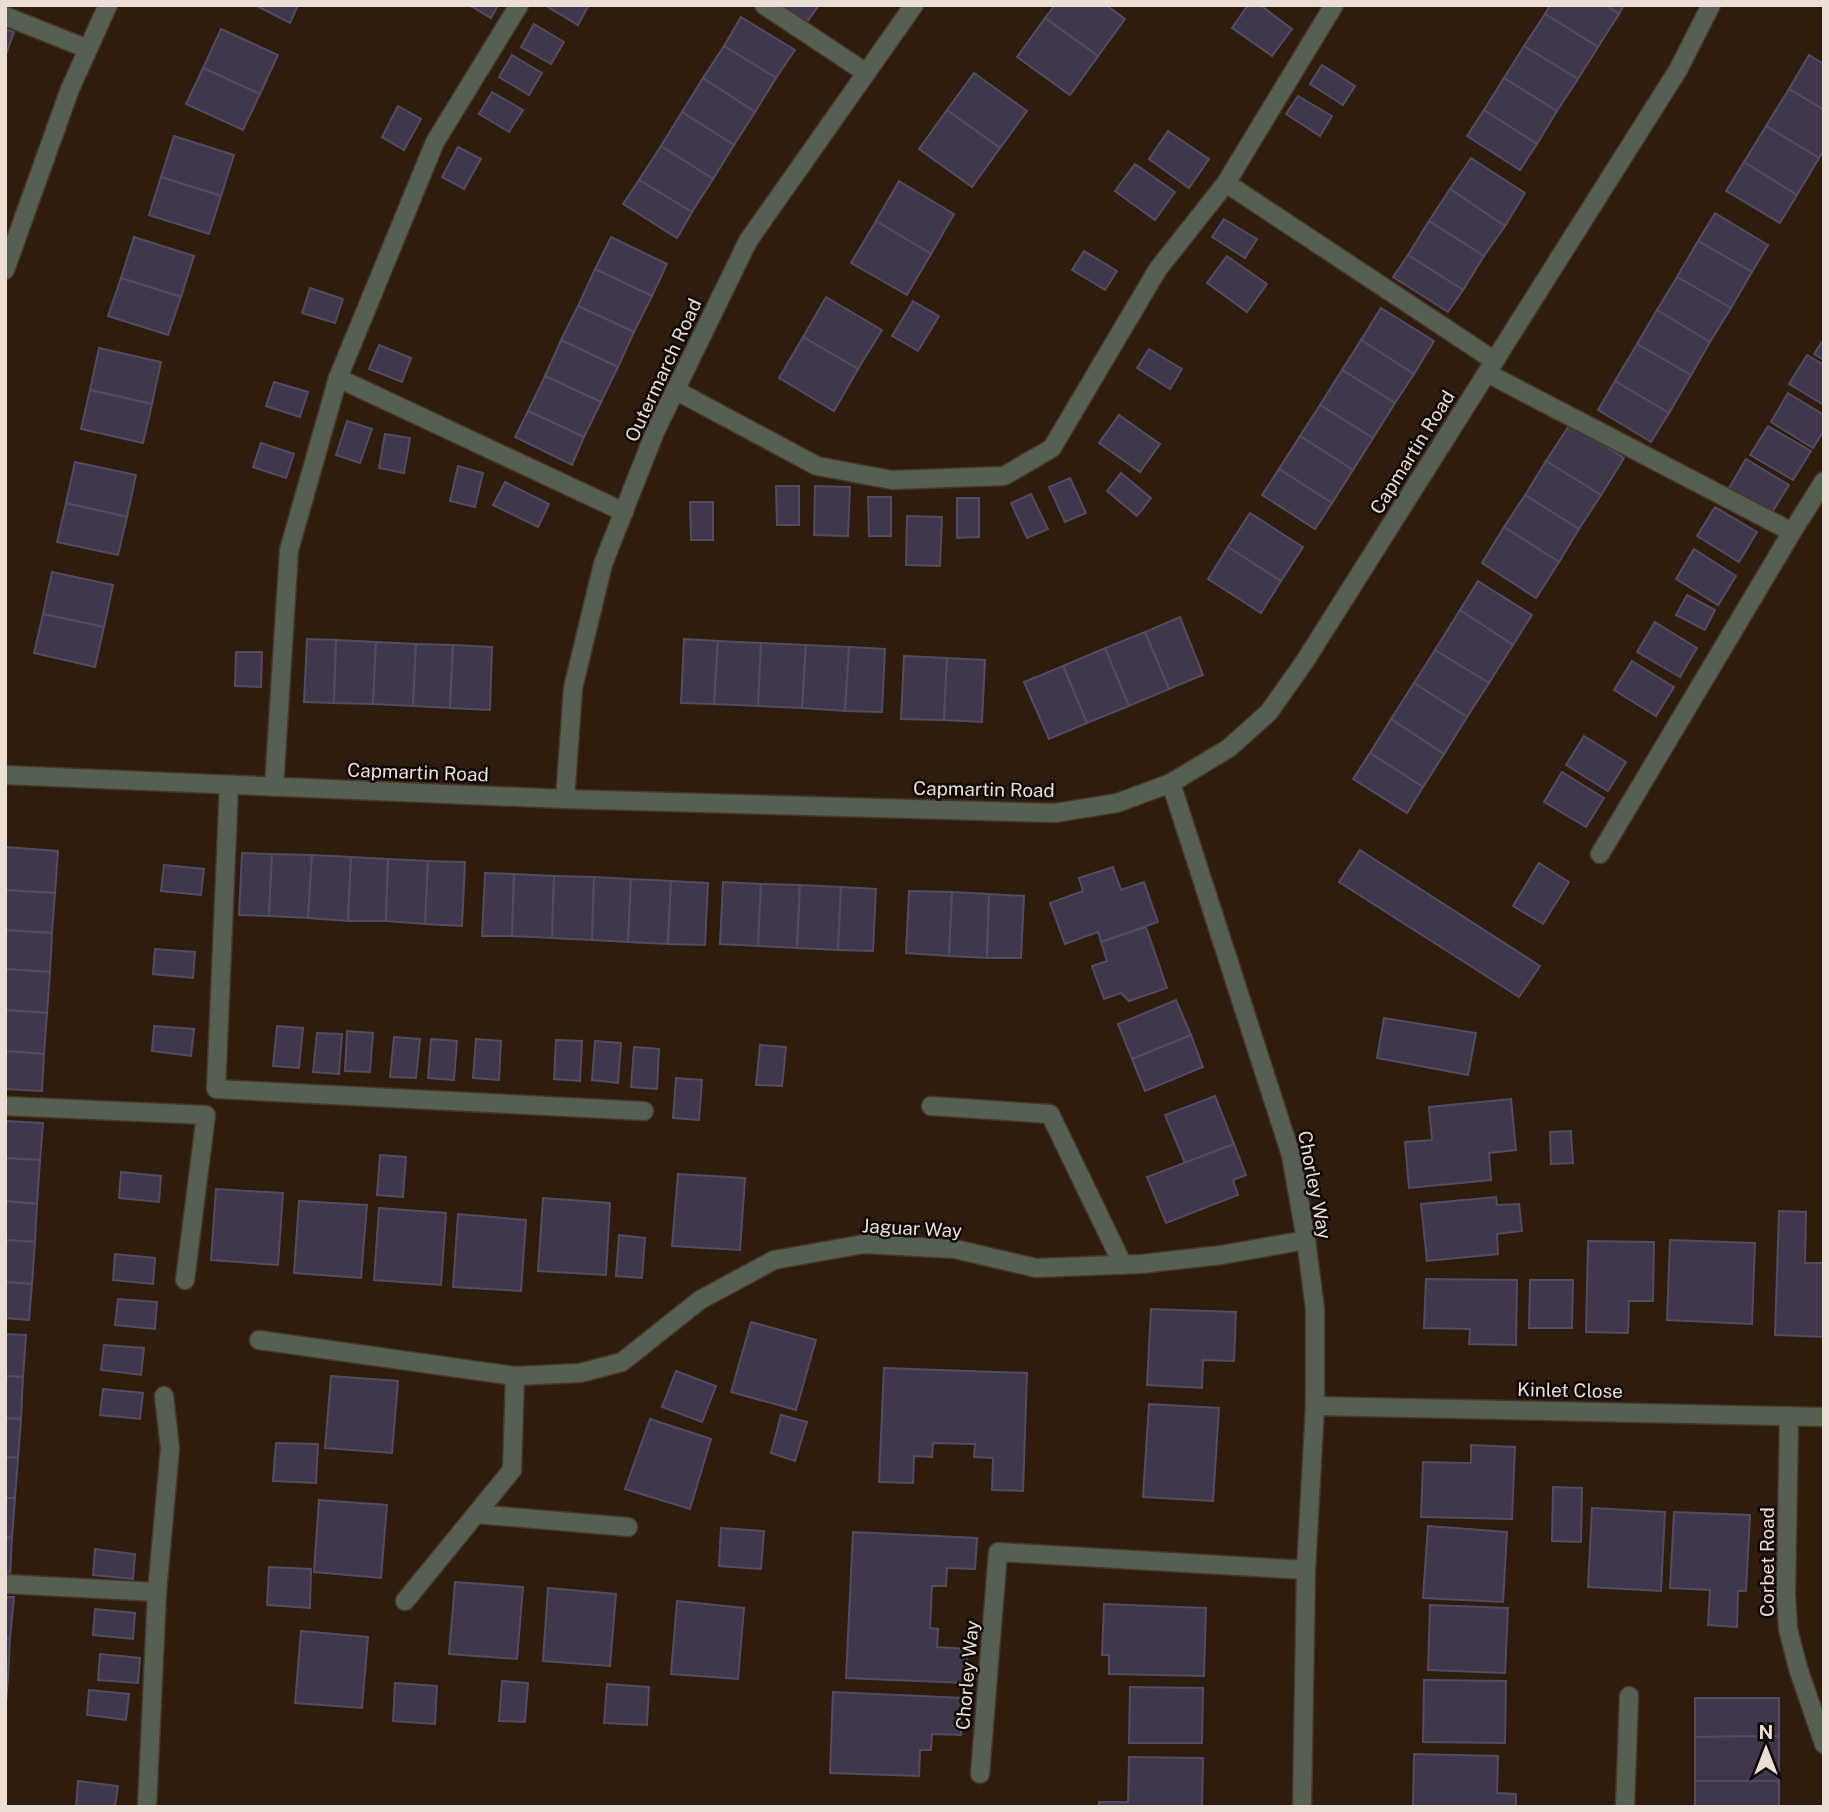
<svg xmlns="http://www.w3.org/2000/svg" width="1829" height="1812" font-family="'Public Sans',sans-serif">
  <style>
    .building { fill: #3f384d; stroke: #534b62; stroke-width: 2 }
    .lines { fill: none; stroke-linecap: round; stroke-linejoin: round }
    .service-casing { stroke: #483729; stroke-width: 21 }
    .minor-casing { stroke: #483729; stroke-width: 21 }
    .service { stroke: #555f52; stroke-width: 18 }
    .minor { stroke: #555f52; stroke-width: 18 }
    .labels { text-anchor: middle; stroke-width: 5; stroke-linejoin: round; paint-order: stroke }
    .street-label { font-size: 19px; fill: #ebded5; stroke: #100804 }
  </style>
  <rect width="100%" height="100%" fill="#2e1c0d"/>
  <!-- building -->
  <g class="building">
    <polygon points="255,5 298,5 290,23"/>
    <polygon points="469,5 498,5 491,18"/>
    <polygon points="549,5 589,5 578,25 548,7"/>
    <polygon points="776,5 819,5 804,26"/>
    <polygon points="1055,5 1106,5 1125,19 1098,56 1045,18"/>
    <polygon points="1248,5 1260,5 1292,29 1272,56 1232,28"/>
    <polygon points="1550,5 1605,5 1619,14 1598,47 1545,14"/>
    <polygon points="1605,5 1624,5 1619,14"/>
    <polygon points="1545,14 1598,47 1578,79 1524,46"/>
    <polygon points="741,17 795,50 776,78 724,46"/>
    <polygon points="1045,18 1098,56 1070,95 1017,57"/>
    <polygon points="534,24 564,42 551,64 521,47"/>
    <polygon points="5,29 14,32 5,57"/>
    <polygon points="221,29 278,55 260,94 203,68"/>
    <polygon points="724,46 776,78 755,112 703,78"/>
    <polygon points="1524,46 1578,79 1557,111 1504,78"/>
    <polygon points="512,55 542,73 529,95 499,77"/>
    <polygon points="1809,55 1824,64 1824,110 1789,89"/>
    <polygon points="1322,65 1355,86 1343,105 1310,84"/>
    <polygon points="203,68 260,94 243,130 186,104"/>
    <polygon points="974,73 1027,111 1000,148 947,110"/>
    <polygon points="703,78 755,112 734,145 682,112"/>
    <polygon points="1504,78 1557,111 1537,144 1484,110"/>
    <polygon points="1789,89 1824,110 1824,150 1819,158 1766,126"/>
    <polygon points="492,92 523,110 509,132 479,114"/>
    <polygon points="1298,96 1332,116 1320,136 1286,114"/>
    <polygon points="398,106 421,119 404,150 382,137"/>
    <polygon points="947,110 1000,148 972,187 919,149"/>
    <polygon points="1484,110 1537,144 1520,170 1467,136"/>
    <polygon points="682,112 734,145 713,179 661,146"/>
    <polygon points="1766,126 1819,158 1797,195 1744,162"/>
    <polygon points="1168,131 1209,159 1189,188 1149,159"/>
    <polygon points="174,136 234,155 221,196 161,177"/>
    <polygon points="661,146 713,179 692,212 639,180"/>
    <polygon points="458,147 481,159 464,189 442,177"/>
    <polygon points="1471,158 1525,193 1505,226 1450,189"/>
    <polygon points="1744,162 1797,195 1780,223 1726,191"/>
    <polygon points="1135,164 1175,192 1155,220 1115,191"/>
    <polygon points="161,177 221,196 209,234 149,215"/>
    <polygon points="639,180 692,212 677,238 623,204"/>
    <polygon points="899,181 954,214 931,254 876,221"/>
    <polygon points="1450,189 1505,226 1484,256 1429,221"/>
    <polygon points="1715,213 1768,245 1752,272 1698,241"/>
    <polygon points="1224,219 1257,239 1245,258 1212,237"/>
    <polygon points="876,221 931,254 907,295 851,263"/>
    <polygon points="1429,221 1484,256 1463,290 1408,255"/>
    <polygon points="134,237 194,256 181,297 121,278"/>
    <polygon points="611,237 667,264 652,296 595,269"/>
    <polygon points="1698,241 1752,272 1731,308 1677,277"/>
    <polygon points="1084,251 1117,271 1105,290 1072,270"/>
    <polygon points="1408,255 1463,290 1448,312 1393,277"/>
    <polygon points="1227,256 1267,284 1247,312 1207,283"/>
    <polygon points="595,269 652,296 634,332 578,306"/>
    <polygon points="1677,277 1731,308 1710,342 1657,310"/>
    <polygon points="121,278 181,297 168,335 108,316"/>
    <polygon points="310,288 343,299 335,323 302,313"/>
    <polygon points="826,297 882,330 858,369 803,337"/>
    <polygon points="913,301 939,316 918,351 892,336"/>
    <polygon points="578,306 634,332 618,367 561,340"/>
    <polygon points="1381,308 1434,341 1414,374 1361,340"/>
    <polygon points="1657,310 1710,342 1691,375 1637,344"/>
    <polygon points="803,337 858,369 834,411 779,378"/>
    <polygon points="1824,339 1824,360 1814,354"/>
    <polygon points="561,340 618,367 601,402 545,376"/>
    <polygon points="1361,340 1414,374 1395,403 1342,370"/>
    <polygon points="1637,344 1691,375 1669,413 1615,381"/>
    <polygon points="379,345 411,358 402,382 369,369"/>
    <polygon points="99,348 161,362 152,404 90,390"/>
    <polygon points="1149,349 1182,369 1170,389 1137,368"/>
    <polygon points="1807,355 1824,365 1824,405 1789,384"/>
    <polygon points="1342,370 1395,403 1373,438 1320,405"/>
    <polygon points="545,376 601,402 584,437 528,411"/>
    <polygon points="1615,381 1669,413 1651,442 1598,410"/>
    <polygon points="274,382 308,392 300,417 266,406"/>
    <polygon points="90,390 152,404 143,443 81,429"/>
    <polygon points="1788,393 1824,415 1824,430 1813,448 1771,422"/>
    <polygon points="1320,405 1373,438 1353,470 1300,436"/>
    <polygon points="528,411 584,437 572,465 515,437"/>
    <polygon points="1119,415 1160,444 1140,472 1099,443"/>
    <polygon points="347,421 372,429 360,463 336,455"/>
    <polygon points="1570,424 1624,458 1601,495 1546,461"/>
    <polygon points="1768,426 1811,451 1793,480 1750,455"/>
    <polygon points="385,434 410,438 404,473 379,468"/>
    <polygon points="1300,436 1353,470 1332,503 1279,469"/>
    <polygon points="261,443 294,454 286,478 253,467"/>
    <polygon points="1746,459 1789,485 1771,514 1729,488"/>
    <polygon points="1546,461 1601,495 1579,529 1525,495"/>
    <polygon points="75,462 136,475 127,517 66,503"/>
    <polygon points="458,466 483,473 475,507 450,501"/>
    <polygon points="1279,469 1332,503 1315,529 1262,495"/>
    <polygon points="1121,473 1151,498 1137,516 1107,491"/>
    <polygon points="1070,478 1086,513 1065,522 1049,487"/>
    <polygon points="505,482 549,504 538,527 493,505"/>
    <polygon points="776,486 799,486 799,525 777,525"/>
    <polygon points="815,486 850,487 848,536 814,535"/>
    <polygon points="1031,494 1048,529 1027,538 1011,503"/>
    <polygon points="1525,495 1579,529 1559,562 1504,527"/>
    <polygon points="868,497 891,497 891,536 869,536"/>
    <polygon points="957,498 979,498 979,537 957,538"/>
    <polygon points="690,502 713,502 713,540 691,540"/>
    <polygon points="66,503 127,517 118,555 57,542"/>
    <polygon points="1715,507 1757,532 1739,562 1697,536"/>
    <polygon points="1250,513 1303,547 1281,581 1228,547"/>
    <polygon points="907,516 942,517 940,566 906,565"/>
    <polygon points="1504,527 1559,562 1536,598 1482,563"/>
    <polygon points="1228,547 1281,581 1261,613 1208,579"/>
    <polygon points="1694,549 1736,576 1718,605 1676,579"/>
    <polygon points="52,572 113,585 104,627 43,614"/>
    <polygon points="1478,581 1532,615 1513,645 1460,610"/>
    <polygon points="1687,595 1715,610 1705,630 1676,615"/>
    <polygon points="1460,610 1513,645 1489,683 1435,650"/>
    <polygon points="43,614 104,627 95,667 34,653"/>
    <polygon points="1180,617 1203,675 1169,689 1145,632"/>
    <polygon points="1655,622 1697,648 1680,677 1637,652"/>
    <polygon points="1145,632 1169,689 1129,706 1105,648"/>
    <polygon points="307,639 336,640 334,703 304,702"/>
    <polygon points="684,639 718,641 714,704 681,703"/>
    <polygon points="336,640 376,642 373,704 334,703"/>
    <polygon points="718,641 761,643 758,706 714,704"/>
    <polygon points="376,642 416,644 413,706 373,704"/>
    <polygon points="761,643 806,645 802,708 758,706"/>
    <polygon points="416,644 453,645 450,708 413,706"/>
    <polygon points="453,645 492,647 490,710 450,708"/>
    <polygon points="806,645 849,647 845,711 802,708"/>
    <polygon points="849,647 885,649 882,712 845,711"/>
    <polygon points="1105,648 1129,706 1087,723 1063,666"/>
    <polygon points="1435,650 1489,683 1467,717 1414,683"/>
    <polygon points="236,652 262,652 261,687 235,686"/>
    <polygon points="904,656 947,658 944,720 901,719"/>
    <polygon points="947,658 985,660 982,722 944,720"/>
    <polygon points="1632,661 1674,687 1656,716 1614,690"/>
    <polygon points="1063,666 1087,723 1049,739 1024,682"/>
    <polygon points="1414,683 1467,717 1444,754 1391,719"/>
    <polygon points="1391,719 1444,754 1423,787 1370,753"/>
    <polygon points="1584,736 1626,762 1608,791 1566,765"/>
    <polygon points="1370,753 1423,787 1407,813 1353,779"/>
    <polygon points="1562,772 1604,798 1586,827 1544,802"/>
    <polygon points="5,847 58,851 55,893 5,890"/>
    <polygon points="1360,850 1540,966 1519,997 1339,882"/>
    <polygon points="242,853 272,854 269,916 239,915"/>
    <polygon points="272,854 312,855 308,918 269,916"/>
    <polygon points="312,855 351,857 348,921 308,918"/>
    <polygon points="351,857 388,859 386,921 348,921"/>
    <polygon points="388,859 428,861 425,924 386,921"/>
    <polygon points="428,861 465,862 462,926 425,924"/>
    <polygon points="1539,863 1569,882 1543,924 1513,906"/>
    <polygon points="164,865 204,869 201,895 161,891"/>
    <polygon points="1113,867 1121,890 1144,882 1158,922 1101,942 1098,932 1065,944 1050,903 1083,891 1079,878"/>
    <polygon points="485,873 514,874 512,936 482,936"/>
    <polygon points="514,874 554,876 552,938 512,936"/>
    <polygon points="554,876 594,877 592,940 552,938"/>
    <polygon points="594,877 631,879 628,942 592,940"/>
    <polygon points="631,879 671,881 668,944 628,942"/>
    <polygon points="671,881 708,883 705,945 668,944"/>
    <polygon points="723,882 761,884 758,946 720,944"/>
    <polygon points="761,884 800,885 797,948 758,946"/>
    <polygon points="800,885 841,887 838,950 797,948"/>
    <polygon points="841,887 876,889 873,951 838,950"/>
    <polygon points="5,890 55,893 52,933 5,930"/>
    <polygon points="909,891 952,892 949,956 906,953"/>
    <polygon points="952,892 989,894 987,958 949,956"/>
    <polygon points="989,894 1024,896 1021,958 987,958"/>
    <polygon points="1146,927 1167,988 1129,1001 1121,993 1104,999 1092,966 1107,961 1101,942"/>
    <polygon points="5,930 52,933 50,972 5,969"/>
    <polygon points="155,949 195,952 193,978 153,974"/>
    <polygon points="5,969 50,972 47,1013 5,1010"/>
    <polygon points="1176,1000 1191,1035 1132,1059 1118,1024"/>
    <polygon points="5,1010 47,1013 44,1054 5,1051"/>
    <polygon points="1384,1018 1476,1033 1468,1075 1377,1058"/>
    <polygon points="154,1026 194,1029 191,1056 152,1051"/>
    <polygon points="277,1026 303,1028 299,1068 273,1066"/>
    <polygon points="347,1031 373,1033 370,1072 345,1071"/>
    <polygon points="317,1033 342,1034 339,1074 313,1072"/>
    <polygon points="1191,1035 1203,1067 1145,1091 1132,1059"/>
    <polygon points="394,1037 420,1039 416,1078 390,1077"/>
    <polygon points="431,1039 457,1041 454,1080 428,1078"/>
    <polygon points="476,1039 501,1041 499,1080 473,1078"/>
    <polygon points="556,1040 582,1041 580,1081 554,1079"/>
    <polygon points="595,1041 621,1043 618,1083 592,1080"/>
    <polygon points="760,1045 786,1047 782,1086 756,1085"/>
    <polygon points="634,1047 659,1049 657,1089 631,1087"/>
    <polygon points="5,1051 44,1054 42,1091 5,1089"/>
    <polygon points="676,1078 702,1080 699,1120 673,1118"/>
    <polygon points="1215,1096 1234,1144 1185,1163 1165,1115"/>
    <polygon points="1511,1099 1516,1150 1489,1153 1491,1180 1409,1188 1405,1142 1432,1140 1429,1107"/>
    <polygon points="5,1121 43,1123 40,1160 5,1158"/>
    <polygon points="1571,1131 1573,1163 1551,1164 1550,1132"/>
    <polygon points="1234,1144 1246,1175 1233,1180 1238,1195 1166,1223 1147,1177"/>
    <polygon points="380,1155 406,1157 403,1197 377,1195"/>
    <polygon points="5,1158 40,1160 37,1204 5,1201"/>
    <polygon points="121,1172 161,1176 159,1202 119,1198"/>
    <polygon points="678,1174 745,1178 740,1250 672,1246"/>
    <polygon points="216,1189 283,1193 278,1265 211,1260"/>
    <polygon points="1496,1197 1497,1205 1519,1204 1522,1231 1497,1234 1498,1254 1427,1261 1421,1204"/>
    <polygon points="543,1198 610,1203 606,1275 538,1271"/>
    <polygon points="5,1201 37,1204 35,1242 5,1240"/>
    <polygon points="299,1201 367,1205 361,1278 294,1273"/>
    <polygon points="379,1208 446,1213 441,1285 374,1280"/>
    <polygon points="1779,1211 1806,1212 1805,1263 1824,1263 1824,1337 1775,1335"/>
    <polygon points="458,1214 526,1220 521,1291 453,1287"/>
    <polygon points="619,1235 645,1238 642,1278 616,1276"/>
    <polygon points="5,1240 35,1242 32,1284 5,1282"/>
    <polygon points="1670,1240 1755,1243 1752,1324 1667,1320"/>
    <polygon points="1588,1241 1654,1242 1653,1301 1629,1301 1628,1333 1586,1332"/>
    <polygon points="115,1254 155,1258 153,1284 113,1280"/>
    <polygon points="1426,1279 1517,1280 1516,1345 1469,1344 1470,1329 1424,1328"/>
    <polygon points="1530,1280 1573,1280 1572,1328 1529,1328"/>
    <polygon points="5,1282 32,1284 29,1320 5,1318"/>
    <polygon points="118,1299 157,1302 155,1329 115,1325"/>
    <polygon points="1151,1309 1236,1312 1234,1361 1203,1360 1202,1388 1147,1385"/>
    <polygon points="751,1322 816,1340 796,1410 731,1392"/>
    <polygon points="5,1334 26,1335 23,1377 5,1376"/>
    <polygon points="104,1345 144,1348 141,1375 101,1370"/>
    <polygon points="884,1368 1027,1373 1023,1491 992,1490 993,1458 974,1457 975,1444 933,1443 932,1457 914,1456 913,1483 879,1482"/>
    <polygon points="676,1371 716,1386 702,1422 662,1407"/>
    <polygon points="5,1376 23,1377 21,1419 5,1418"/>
    <polygon points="331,1376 398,1381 392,1453 325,1448"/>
    <polygon points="103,1389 143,1393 140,1419 100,1415"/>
    <polygon points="1149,1404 1219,1408 1213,1501 1143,1497"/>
    <polygon points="781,1415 807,1422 795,1461 771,1453"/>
    <polygon points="5,1418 21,1419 18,1458 5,1457"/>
    <polygon points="650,1419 711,1439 690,1509 625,1489"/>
    <polygon points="276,1443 318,1444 316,1483 273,1481"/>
    <polygon points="1471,1445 1515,1447 1512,1519 1421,1517 1423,1462 1471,1463"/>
    <polygon points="5,1457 18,1458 15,1498 5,1498"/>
    <polygon points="1553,1487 1582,1488 1581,1542 1552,1541"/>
    <polygon points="5,1498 15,1498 12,1538 5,1537"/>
    <polygon points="319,1500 387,1505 381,1578 314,1572"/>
    <polygon points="1592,1508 1665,1512 1661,1591 1588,1587"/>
    <polygon points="1674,1512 1750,1515 1746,1591 1738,1591 1737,1627 1708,1625 1710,1590 1670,1588"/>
    <polygon points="1428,1526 1507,1532 1503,1602 1423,1598"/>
    <polygon points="721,1528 764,1531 761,1569 719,1566"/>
    <polygon points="853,1532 977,1538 975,1569 947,1568 946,1586 932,1586 930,1628 938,1629 937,1647 967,1649 966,1683 846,1678"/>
    <polygon points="5,1537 12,1538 10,1576 5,1576"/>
    <polygon points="95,1549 135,1554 133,1579 93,1575"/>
    <polygon points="269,1567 311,1569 310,1608 267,1605"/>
    <polygon points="455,1582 523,1587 517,1659 449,1654"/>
    <polygon points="548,1588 616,1594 610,1666 543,1661"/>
    <polygon points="5,1597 14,1597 10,1639 5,1639"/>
    <polygon points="677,1601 744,1608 738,1679 671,1674"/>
    <polygon points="1104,1604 1206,1608 1204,1676 1109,1674 1109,1655 1102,1655"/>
    <polygon points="1430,1605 1508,1608 1505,1673 1428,1670"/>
    <polygon points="95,1609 135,1613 133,1639 93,1635"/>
    <polygon points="301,1631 368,1637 362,1708 295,1703"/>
    <polygon points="5,1639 10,1639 8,1677 5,1677"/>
    <polygon points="100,1654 140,1658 138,1683 98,1680"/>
    <polygon points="5,1677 8,1677 5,1716"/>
    <polygon points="1424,1680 1506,1681 1505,1743 1423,1742"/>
    <polygon points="502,1681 528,1683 525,1722 499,1721"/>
    <polygon points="395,1683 437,1686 435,1724 393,1721"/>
    <polygon points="607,1684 649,1687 647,1725 604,1723"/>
    <polygon points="1130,1687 1203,1688 1202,1743 1129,1743"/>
    <polygon points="89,1690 129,1694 126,1720 87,1715"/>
    <polygon points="833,1692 963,1698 961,1735 932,1734 931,1750 920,1750 919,1776 830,1773"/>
    <polygon points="1695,1698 1779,1698 1779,1736 1695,1737"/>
    <polygon points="1779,1736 1779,1781 1695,1781 1695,1737"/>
    <polygon points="1414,1754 1498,1756 1497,1793 1516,1794 1516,1807 1413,1807"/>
    <polygon points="1129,1757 1203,1758 1202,1807 1099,1807 1099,1802 1128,1802"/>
    <polygon points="78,1781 118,1786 115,1807 76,1807"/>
    <rect x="1695" y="1781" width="84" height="26"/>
  </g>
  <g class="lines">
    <!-- service casing -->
    <g class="service-casing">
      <g id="service">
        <polyline points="764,5 865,72"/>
        <polyline points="5,16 88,49"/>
        <polyline points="1226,183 1495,361"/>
        <polyline points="1487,373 1792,532 1824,481"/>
        <polyline points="338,378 435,142 519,5"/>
        <polyline points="675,390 817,466 892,480 1004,476 1052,448 1158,269 1226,183 1334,5"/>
        <polyline points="229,785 216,1089 644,1111"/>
        <polyline points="274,787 289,550 338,378 624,512"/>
        <polyline points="1600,854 1792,532"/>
        <polyline points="5,1106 206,1115 185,1280"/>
        <polyline points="931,1106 1050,1114 1123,1265"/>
        <polyline points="259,1340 515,1376"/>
        <polyline points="476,1514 628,1527"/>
        <polyline points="5,1584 157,1592 170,1448 164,1396"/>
        <polyline points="405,1601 512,1470"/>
        <polyline points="147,1807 157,1592"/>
        <polyline points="1625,1807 1629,1696"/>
      </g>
    </g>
    <!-- minor casing -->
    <g class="minor-casing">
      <g id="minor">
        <polyline points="5,270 70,89 108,5"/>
        <polyline points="5,775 565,799 1055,813 1117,803 1171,783 1229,748 1269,712 1305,661 1678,70 1711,5"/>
        <polyline points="1171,783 1291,1155 1306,1240 1315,1309 1315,1406 1306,1570 1302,1807"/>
        <polyline points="565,799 573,688 603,564 655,432 748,241 914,5"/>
        <polyline points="1315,1406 1824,1417"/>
        <polyline points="1789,1416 1786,1594 1788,1629 1798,1668 1824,1744"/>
        <polyline points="512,1470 515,1376 580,1373 622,1362 700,1300 774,1260 864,1244 955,1249 1036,1268 1141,1264 1221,1255 1306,1240"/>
        <polyline points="980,1774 998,1552 1306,1570"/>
      </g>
    </g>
    <!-- service -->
    <use href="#service" class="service"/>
    <!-- minor -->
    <use href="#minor" class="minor"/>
  </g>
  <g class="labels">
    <!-- street labels -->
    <g class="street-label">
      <text transform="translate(663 370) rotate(-65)" y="7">Outermarch Road</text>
      <text transform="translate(1412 452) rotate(-58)" y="7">Capmartin Road</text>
      <text transform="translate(418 772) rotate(2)" y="7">Capmartin Road</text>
      <text transform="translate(984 789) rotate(1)" y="7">Capmartin Road</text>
      <text transform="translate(1315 1185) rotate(79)" y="7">Chorley Way</text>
      <text transform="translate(912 1228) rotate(3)" y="7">Jaguar Way</text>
      <text transform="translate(1570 1390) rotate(1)" y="7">Kinlet Close</text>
      <text transform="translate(1767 1562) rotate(-90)" y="7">Corbet Road</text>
      <text transform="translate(967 1675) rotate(-85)" y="7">Chorley Way</text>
    </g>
  </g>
  <!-- border -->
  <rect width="1829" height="1812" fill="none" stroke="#ebded5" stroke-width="14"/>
  <!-- north arrow -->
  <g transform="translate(1766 1749)" stroke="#100804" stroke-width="5" paint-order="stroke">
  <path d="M0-5L12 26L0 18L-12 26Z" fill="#ebded5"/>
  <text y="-10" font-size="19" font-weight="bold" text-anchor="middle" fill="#ebded5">N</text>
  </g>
</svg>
